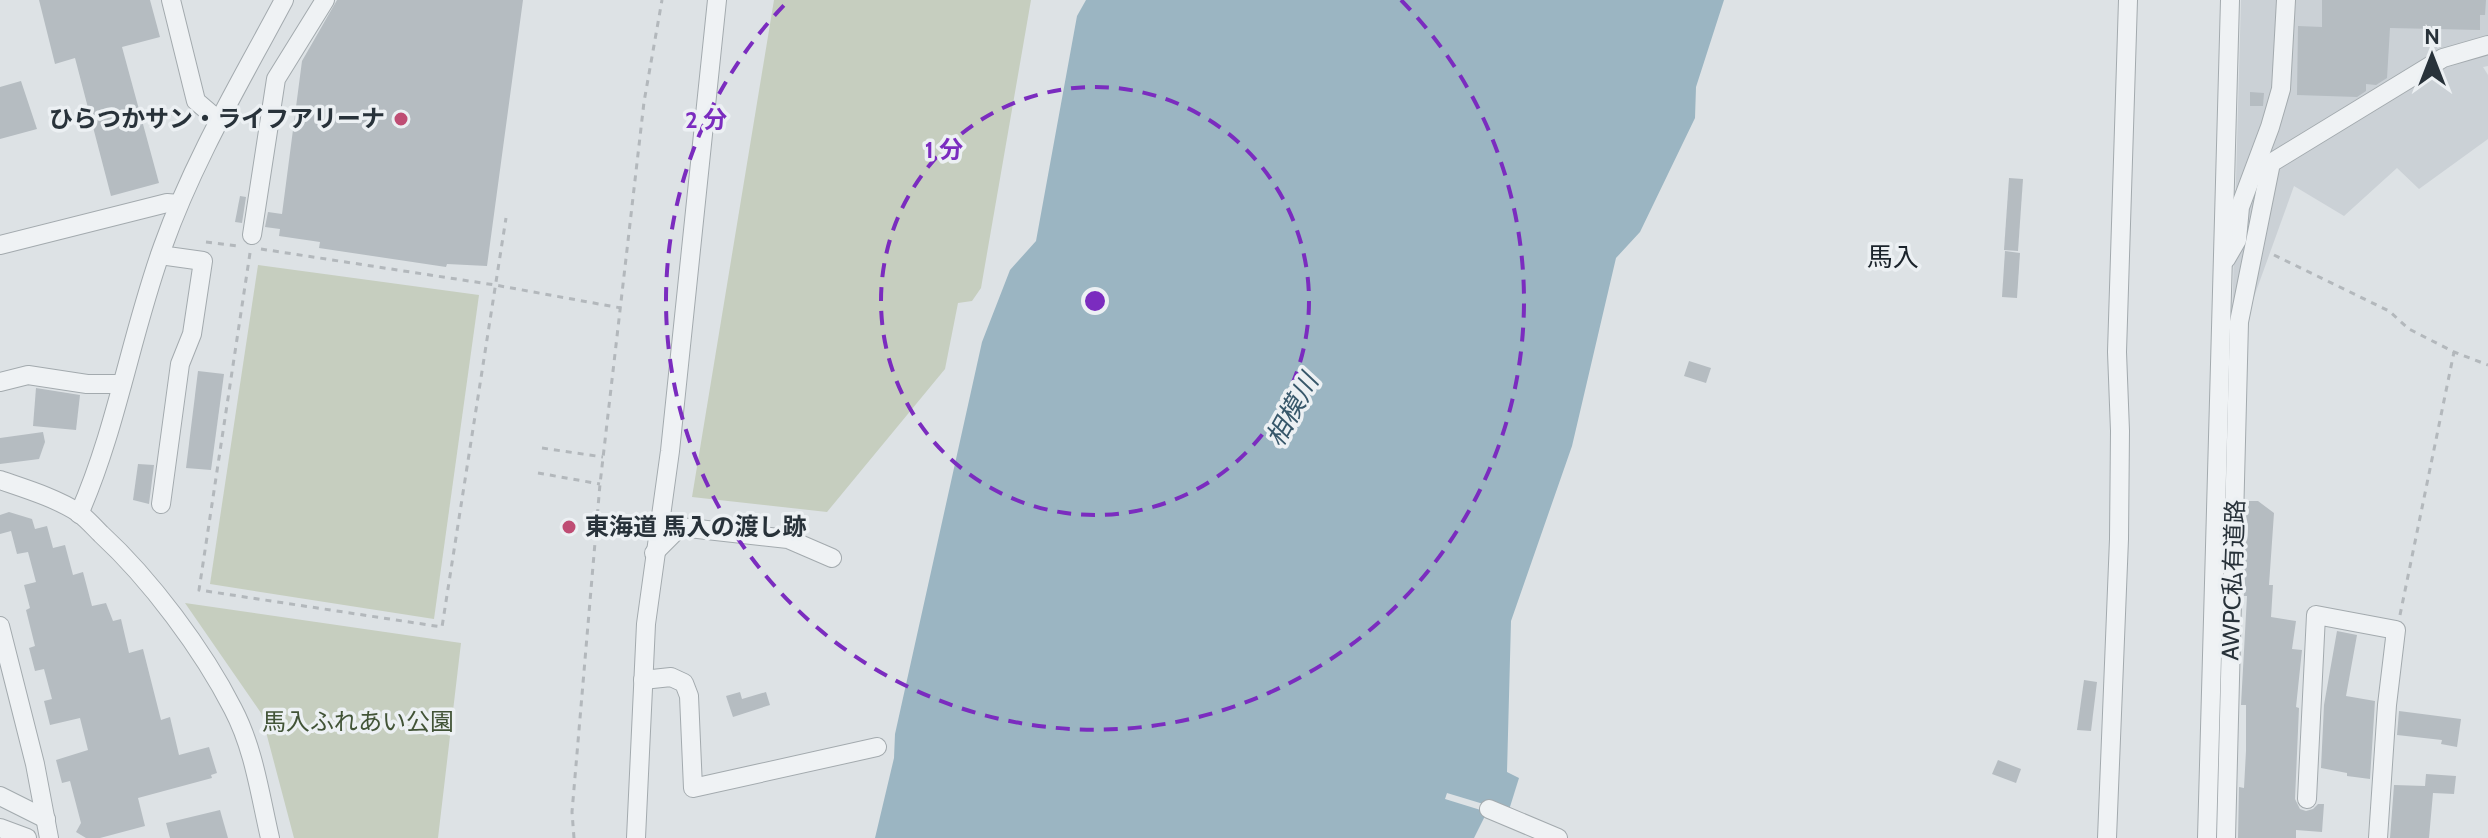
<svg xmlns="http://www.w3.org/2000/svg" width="2488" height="838" font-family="Cabin,'Noto Sans JP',sans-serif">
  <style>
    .built { fill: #cbd1d6 }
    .green { fill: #c6cebf }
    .water { fill: #9bb5c2 }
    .pier { fill: #dde2e5 }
    .building { fill: #b5bcc1 }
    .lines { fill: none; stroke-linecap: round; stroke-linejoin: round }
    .minor-casing { stroke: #a3aaae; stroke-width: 20 }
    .path { stroke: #b3b8bc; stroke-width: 3; stroke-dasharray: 6 6; stroke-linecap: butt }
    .minor { stroke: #eff2f4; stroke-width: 18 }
    .ring { fill: none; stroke: #7b2cbf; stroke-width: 4; stroke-dasharray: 14 10 }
    .poi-dot { fill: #bf4d74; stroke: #ecf0f3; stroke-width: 3 }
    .labels { text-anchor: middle; stroke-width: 7; stroke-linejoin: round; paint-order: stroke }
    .poi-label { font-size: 24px; font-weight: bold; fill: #28323a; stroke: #ecf0f3; text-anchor: end }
    .street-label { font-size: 24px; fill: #28323a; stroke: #ecf0f3 }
    .park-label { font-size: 24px; fill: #425437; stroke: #ecf0f3 }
    .neighbourhood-label { font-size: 26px; fill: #1a232b; stroke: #ecf0f3 }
    .water-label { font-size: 26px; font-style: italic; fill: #37576a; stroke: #ecf0f3 }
    .centre { fill: #7b2cbf; stroke: #ecf0f3; stroke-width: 4 }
    .ring-label { font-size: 24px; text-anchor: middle; font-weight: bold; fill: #7b2cbf; stroke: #ecf0f3; stroke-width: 7; stroke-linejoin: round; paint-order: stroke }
  </style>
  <rect width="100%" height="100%" fill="#dde2e5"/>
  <!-- built -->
  <polygon class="built" points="2241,0 2488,0 2488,66 2483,67 2488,75 2488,139 2419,189 2397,168 2344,216 2294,186 2245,322 2232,322"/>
  <!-- green -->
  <g class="green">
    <polygon points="774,0 1031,0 981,288 972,301 958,303 945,369 827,512 692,497"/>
    <polygon points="258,265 479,295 434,619 210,584"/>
    <polygon points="185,603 461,643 438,838 294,838 261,713"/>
  </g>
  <!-- water -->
  <polygon class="water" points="1086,0 1724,0 1696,87 1695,118 1640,232 1616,258 1572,446 1511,621 1507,772 1519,778 1509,810 1490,806 1474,838 875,838 894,758 895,734 982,342 1010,270 1036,241 1077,16"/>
  <!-- pier -->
  <polygon class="pier" points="1447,793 1490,806 1487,812 1445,799"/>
  <!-- building -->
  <g class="building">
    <polygon points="39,0 150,0 160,37 122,47 159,183 111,196 75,58 55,64"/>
    <polygon points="337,0 523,0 487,266 447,264 446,267 319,248 320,242 279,236 280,229 265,227 268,212 282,214 302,61"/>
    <polygon points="2322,0 2486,0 2485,15 2480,15 2480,30 2390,28 2387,78 2376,85 2366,84 2366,91 2357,97 2297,95 2298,26 2322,27"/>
    <polygon points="21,81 37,129 0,139 0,87"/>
    <polygon points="2250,92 2264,93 2263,106 2250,106"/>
    <polygon points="2009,178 2023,179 2018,251 2004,250"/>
    <polygon points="240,196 246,197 242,223 235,222"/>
    <polygon points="2005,251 2020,253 2017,298 2002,297"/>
    <polygon points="1689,361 1711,368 1706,383 1684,376"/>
    <polygon points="198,371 224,374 211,470 186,468"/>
    <polygon points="36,388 80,395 76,430 33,426"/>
    <polygon points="43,432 45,442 39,459 0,464 0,438"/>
    <polygon points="138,464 154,465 149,504 133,500"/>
    <polygon points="2246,501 2258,501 2274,513 2269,585 2273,585 2271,617 2296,621 2292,649 2302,650 2296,707 2299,708 2295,799 2300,809 2306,811 2313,809 2318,804 2324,804 2322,832 2296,830 2296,838 2238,838 2239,787 2244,788 2246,751 2246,705 2241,705 2247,596 2244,596"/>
    <polygon points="9,512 32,519 35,529 47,526 53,548 65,545 73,575 83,572 92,606 106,603 113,621 121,619 129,653 143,649 161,720 170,717 179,755 209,747 217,773 211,775 212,778 138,798 145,826 100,838 86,838 76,832 81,823 70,781 62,783 56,760 88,750 80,718 50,725 44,701 52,699 44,669 35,671 29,648 35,646 26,610 30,608 24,585 36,582 28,552 17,554 11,531 0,534 0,515"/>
    <polygon points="2337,631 2357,635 2346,696 2375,701 2370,779 2347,776 2347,773 2321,768 2324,705"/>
    <polygon points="2084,680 2097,682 2091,731 2077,730"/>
    <polygon points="740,692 742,699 766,692 770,705 733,717 726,696"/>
    <polygon points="2399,711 2461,719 2457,747 2441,744 2442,740 2397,735"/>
    <polygon points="1998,760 2021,769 2016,783 1992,774"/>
    <polygon points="2426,774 2456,776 2454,794 2433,793 2429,838 2390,838 2394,785 2425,786"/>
    <polygon points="220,810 228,838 170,838 166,823"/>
  </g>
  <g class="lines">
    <!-- minor casing -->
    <g class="minor-casing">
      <g id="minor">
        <polyline points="171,0 196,101 217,119"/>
        <polyline points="252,235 276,79 325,0"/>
        <polyline points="0,245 167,203 179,204"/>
        <polyline points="160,255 203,261 192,334 180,364 161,504"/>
        <polyline points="2226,259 2237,240 2240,207 2270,127 2281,89 2286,0"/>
        <polyline points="0,382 28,375 87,384 122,384"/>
        <path d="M 0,480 C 26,489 56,498 79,513 C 87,519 94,527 101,534 C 150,579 203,650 233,709 C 254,749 260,795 270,838"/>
        <path d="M 79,514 C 117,428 131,334 163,246 C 194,159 241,81 284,0"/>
        <polyline points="654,553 680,527 788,539 832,558"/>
        <polyline points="0,626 35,764 49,838"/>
        <polyline points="643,680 671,677 684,683 689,696 693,788 877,747"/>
        <polyline points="0,796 46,819"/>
        <polyline points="2307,799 2316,615 2396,630 2387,705 2378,838"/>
        <polyline points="1489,809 1558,838"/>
        <polyline points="0,828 27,838"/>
        <polyline points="636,838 646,624 670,451 717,0"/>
        <polyline points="2107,838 2119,539 2120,431 2117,352 2128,0"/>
        <polyline points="2207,838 2230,0"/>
        <polyline points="2226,838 2239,322 2271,163 2443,58 2488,45"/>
      </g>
    </g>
    <!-- path -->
    <g class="path">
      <polyline points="206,242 238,246"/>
      <polyline points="261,249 495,285 621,308"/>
      <polyline points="250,253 199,590 442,627 506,218"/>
      <polyline points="2274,255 2389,311 2409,329 2454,352 2488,365"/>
      <polyline points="542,448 603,457"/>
      <polyline points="538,473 600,484"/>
      <polyline points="2400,615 2454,352"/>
      <polyline points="574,838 572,812 600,484 644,102 662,0"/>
    </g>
    <!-- minor -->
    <use href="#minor" class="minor"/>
  </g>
  <!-- distance rings -->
  <g class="ring">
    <circle cx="1095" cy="301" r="214"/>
    <path d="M1401 0A429 429 0 1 1 789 0"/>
  </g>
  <!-- markers -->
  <g class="poi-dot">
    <circle cx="401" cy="119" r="8"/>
    <circle cx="569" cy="527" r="8"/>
  </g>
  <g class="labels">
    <!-- poi labels -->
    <g class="poi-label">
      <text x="385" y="127">ひらつかサン・ライフアリーナ</text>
      <text x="585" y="535" text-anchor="start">東海道 馬入の渡し跡</text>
    </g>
    <!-- street labels -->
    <g class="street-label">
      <text transform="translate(2233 580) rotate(-88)" y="8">AWPC私有道路</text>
    </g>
    <!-- park labels -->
    <g class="park-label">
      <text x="358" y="730">馬入ふれあい公園</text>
    </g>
    <!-- neighbourhood labels -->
    <g class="neighbourhood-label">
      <text x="1893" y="266">馬入</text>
    </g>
    <!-- water labels -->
    <g class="water-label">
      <text transform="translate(1292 410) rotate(-61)" y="9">相模川</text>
    </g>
  </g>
  <circle cx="1095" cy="301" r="12" class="centre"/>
  <g class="ring-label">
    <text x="706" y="128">2 分</text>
    <text x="944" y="158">1 分</text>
  </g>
  <!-- north arrow -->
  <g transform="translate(2432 56)" stroke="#ecf0f3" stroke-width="6" paint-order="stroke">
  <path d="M0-6L14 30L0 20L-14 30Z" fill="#28323a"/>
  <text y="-12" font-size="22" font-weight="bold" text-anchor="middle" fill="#28323a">N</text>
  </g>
</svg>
